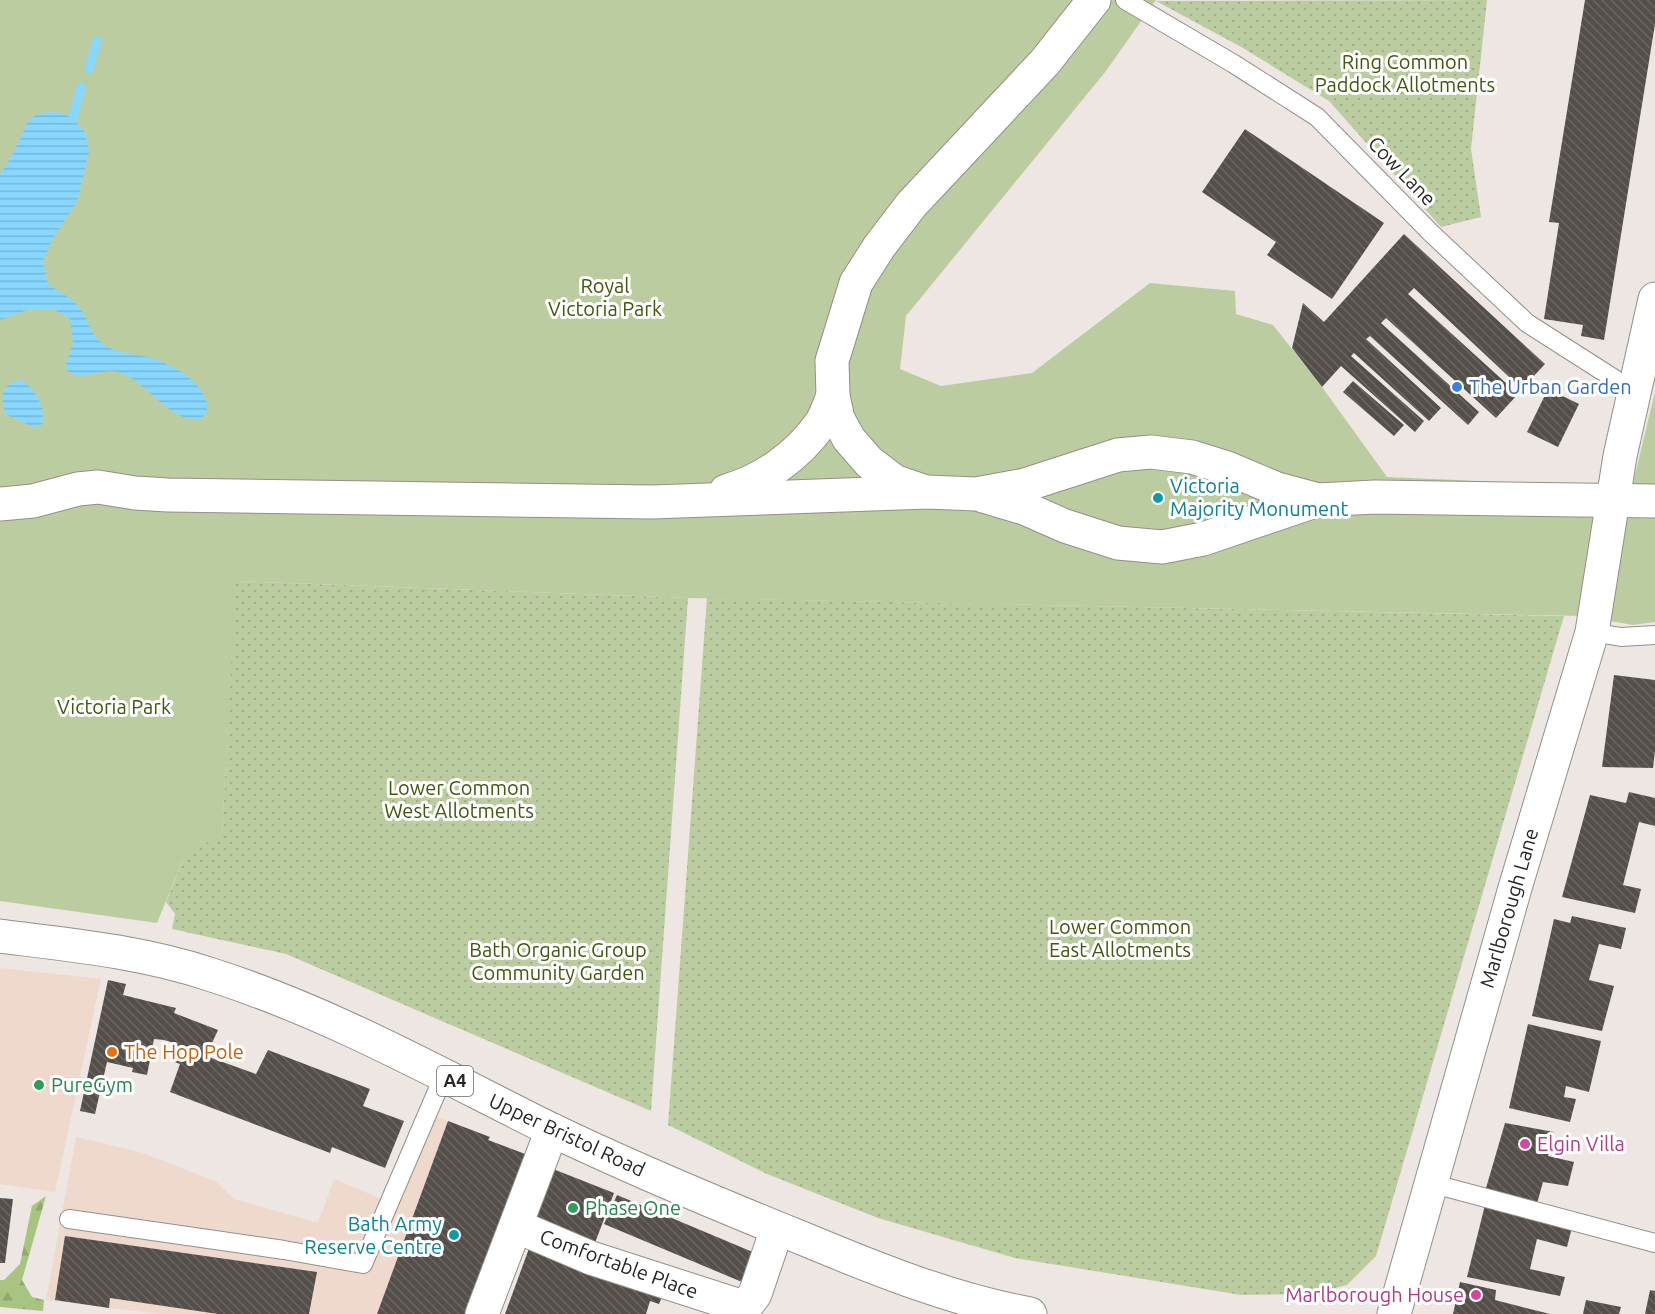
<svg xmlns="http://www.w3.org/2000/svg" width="1655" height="1314" font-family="Ubuntu,sans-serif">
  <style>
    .commercial { fill: #efd9cc }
    .grass { fill: url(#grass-dots) }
    .forest { fill: url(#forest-firs) }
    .park { fill: #bbcda0 }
    .water { fill: url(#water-rules) }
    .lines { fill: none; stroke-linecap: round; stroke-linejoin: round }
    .stream { stroke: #88d7ff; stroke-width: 9 }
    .building { fill: url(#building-back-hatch) }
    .lane-casing { stroke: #958e8a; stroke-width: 20 }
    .street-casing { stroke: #958e8a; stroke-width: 35 }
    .primary-casing { stroke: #958e8a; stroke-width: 35 }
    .lane { stroke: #fff; stroke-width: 18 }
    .street { stroke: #fff; stroke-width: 33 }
    .primary { stroke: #fff; stroke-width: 33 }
    .shop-dot { fill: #3f7fe0; stroke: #fff; stroke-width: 2 }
    .culture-dot { fill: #0f9aa8; stroke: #fff; stroke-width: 2 }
    .food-dot { fill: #e8710a; stroke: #fff; stroke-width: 2 }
    .leisure-dot { fill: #2e9e5b; stroke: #fff; stroke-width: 2 }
    .hotel-dot { fill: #d1479c; stroke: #fff; stroke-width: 2 }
    .labels { text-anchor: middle; stroke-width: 6; stroke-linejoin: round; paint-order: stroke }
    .shield { fill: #fff; stroke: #686666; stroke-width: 1.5 }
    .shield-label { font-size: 18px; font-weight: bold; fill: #282524 }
    .park-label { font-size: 20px; fill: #41580e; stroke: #fff }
    .street-label { font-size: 20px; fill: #282524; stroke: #fff }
    .shop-label { font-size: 20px; fill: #366cbe; stroke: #fff; text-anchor: start }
    .culture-label { font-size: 20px; fill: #0d838f; stroke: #fff; text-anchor: start }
    .food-label { font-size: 20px; fill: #c56008; stroke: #fff; text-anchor: start }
    .leisure-label { font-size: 20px; fill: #27864d; stroke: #fff; text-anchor: start }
    .hotel-label { font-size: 20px; fill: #b23c85; stroke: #fff; text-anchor: start }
  </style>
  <defs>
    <pattern id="grass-dots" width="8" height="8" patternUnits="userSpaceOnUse" patternTransform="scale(1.5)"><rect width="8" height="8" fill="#bbcda0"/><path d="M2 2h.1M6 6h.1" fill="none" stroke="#a1b08a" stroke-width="1.8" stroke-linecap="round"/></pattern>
    <pattern id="forest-firs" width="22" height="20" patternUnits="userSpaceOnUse" patternTransform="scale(1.5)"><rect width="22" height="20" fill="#a9c480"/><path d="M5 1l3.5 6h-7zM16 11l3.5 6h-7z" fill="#91a86e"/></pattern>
    <pattern id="water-rules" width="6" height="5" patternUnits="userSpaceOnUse" patternTransform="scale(1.5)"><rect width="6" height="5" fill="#88d7ff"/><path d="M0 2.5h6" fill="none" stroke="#75b8da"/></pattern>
    <pattern id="building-back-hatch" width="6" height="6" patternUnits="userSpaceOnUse" patternTransform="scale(1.5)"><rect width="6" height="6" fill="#544f4a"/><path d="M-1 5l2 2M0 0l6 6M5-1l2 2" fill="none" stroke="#696561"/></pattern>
  </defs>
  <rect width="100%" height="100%" fill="#eee6e2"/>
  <!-- commercial -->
  <g class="commercial">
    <polygon points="0,968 101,979 55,1192 0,1184"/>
    <polygon points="432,1115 490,1137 489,1140 533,1157 473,1314 160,1314 46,1300 76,1137 140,1152 215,1181 234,1199 318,1223 334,1179 396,1205"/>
  </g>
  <!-- grass -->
  <g class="grass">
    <polygon points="1487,0 1471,149 1481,217 1441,227 1329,101 1243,48 1156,1"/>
    <polygon points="235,581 688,598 651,1111 286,954 172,929 175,914 166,902 182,862 196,848 222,834"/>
    <polygon points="707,598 1564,616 1376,1256 1347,1285 1311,1294 1241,1295 1015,1258 878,1218 767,1174 668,1125"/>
  </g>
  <!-- forest -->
  <polygon class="forest" points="46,1196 22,1280 32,1297 44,1300 43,1311 0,1307 0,1280 4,1280 20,1264 32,1206"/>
  <!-- park -->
  <path class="park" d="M 0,0 L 1156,0 L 1106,71 L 906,316 L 900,369 L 941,386 L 1032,373 L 1150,283 L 1235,291 L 1236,314 L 1273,325 L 1322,387 L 1387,477 C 1469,480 1550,486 1632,487 L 1655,392 L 1655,622 L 1633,625 L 1581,616 L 688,598 L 236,581 L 222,834 L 197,848 L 182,862 L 157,923 L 0,901 Z"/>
  <!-- water -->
  <g class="water">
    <path d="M 50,112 L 62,113 L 73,118 L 86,134 L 89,153 L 77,202 L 52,240 L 43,261 L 48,284 C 58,291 74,299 81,310 C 89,322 91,335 103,344 C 115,353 129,353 143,356 C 166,361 197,376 206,400 C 209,409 206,414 200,420 C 166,420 150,384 121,373 C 103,366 84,383 67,371 L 66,364 L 73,343 L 70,319 L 53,309 L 27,310 L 0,320 L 0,175 L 14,152 L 28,121 L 38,114 Z"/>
    <path d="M 21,380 C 35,389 46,406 42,424 L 35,428 L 5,414 C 1,396 0,384 21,380 Z"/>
  </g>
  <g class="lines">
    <!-- stream -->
    <g class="stream">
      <polyline points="89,69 97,41"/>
      <polyline points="73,118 81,87"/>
    </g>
  </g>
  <!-- building -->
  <g class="building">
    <polygon points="1585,0 1655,0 1655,24 1604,340 1581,336 1583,325 1544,319 1559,223 1549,222"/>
    <polygon points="1245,129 1384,223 1332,299 1267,255 1276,242 1202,192"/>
    <polygon points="1404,234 1545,364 1522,389 1414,288 1408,294 1518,394 1496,418 1386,318 1381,323 1479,412 1468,425 1370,336 1366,339 1441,408 1429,421 1354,353 1351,356 1424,421 1415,432 1341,366 1322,387 1292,348 1303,303 1324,322"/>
    <polygon points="1353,381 1404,425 1394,436 1343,392"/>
    <polygon points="1548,389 1579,404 1558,447 1527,432"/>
    <polygon points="1614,675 1655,680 1655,751 1653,768 1602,767"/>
    <polygon points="1629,792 1655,798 1655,826 1639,822 1623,885 1641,889 1635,913 1562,897 1590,795 1626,803"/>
    <polygon points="1572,916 1626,928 1621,949 1599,944 1589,980 1614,986 1602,1031 1532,1016 1554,919 1570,923"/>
    <polygon points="108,980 126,984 123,995 176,1008 174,1013 218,1030 206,1056 256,1074 268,1050 370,1089 363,1106 404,1121 385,1168 332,1147 330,1153 170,1092 180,1064 172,1061 177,1044 164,1040 154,1039 147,1075 132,1072 133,1068 107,1062 95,1114 80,1111"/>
    <polygon points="1528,1024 1601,1041 1589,1092 1566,1086 1564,1097 1576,1099 1570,1122 1509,1108"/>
    <polygon points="448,1121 490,1137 488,1140 533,1157 473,1314 377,1314"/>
    <polygon points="1505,1123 1554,1132 1548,1156 1574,1162 1568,1186 1543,1182 1536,1207 1484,1195"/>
    <polygon points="553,1169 614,1193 593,1248 531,1223"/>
    <polygon points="617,1195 755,1253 742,1282 604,1224"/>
    <polygon points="0,1198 13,1199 5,1263 0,1263"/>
    <polygon points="1485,1205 1572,1227 1567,1247 1537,1239 1530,1269 1565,1277 1560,1296 1467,1277"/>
    <polygon points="65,1236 317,1272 309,1314 218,1314 110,1298 109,1308 55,1300"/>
    <polygon points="531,1243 665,1290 659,1304 650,1301 646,1314 505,1314"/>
    <polygon points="1460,1282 1496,1290 1495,1300 1550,1314 1453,1314"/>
    <polygon points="1650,1290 1655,1291 1655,1314 1645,1314"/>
    <polygon points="1586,1300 1621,1307 1619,1314 1583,1314"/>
  </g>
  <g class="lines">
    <!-- lane casing -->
    <g class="lane-casing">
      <g id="lane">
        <polyline points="1125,0 1234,64 1317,117 1431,233 1527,323 1635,392"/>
        <polyline points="1592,632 1621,637 1655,635"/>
        <polyline points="1430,1183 1655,1243"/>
        <polyline points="69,1219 284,1250 363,1264 444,1075"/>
      </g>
    </g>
    <!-- street casing -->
    <g class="street-casing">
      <g id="street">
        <polyline points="920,490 894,481 869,462 849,439 838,419 833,396 832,361 856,283 879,247 911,205 1045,62 1094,0"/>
        <path d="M 726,491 C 764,480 798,456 821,423 C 826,415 829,405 833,396"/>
        <polyline points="983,496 1024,508 1065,526 1118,543 1162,547 1203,539 1318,500 1375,497 1655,501"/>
        <polyline points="0,504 33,501 78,489 98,487 135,493 168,495 652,502 927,492 976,494 1025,485 1118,455 1151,452 1192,457 1227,468 1277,489 1318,500"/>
        <polyline points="516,1226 591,1258 740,1306 749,1302 755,1294 777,1229"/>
        <polyline points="482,1314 552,1130"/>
        <polyline points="1394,1314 1515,888 1592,632 1620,456 1655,299"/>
      </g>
    </g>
    <!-- primary casing -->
    <g class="primary-casing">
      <path id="primary" d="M 0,936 C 72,945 143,952 212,975 C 331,1013 439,1074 550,1129 C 635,1170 722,1206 809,1241 C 881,1271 954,1300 1030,1314"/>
    </g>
    <!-- lane -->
    <use href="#lane" class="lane"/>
    <!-- street -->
    <use href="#street" class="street"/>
    <!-- primary -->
    <use href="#primary" class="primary"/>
  </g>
  <!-- markers -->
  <circle class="shop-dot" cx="1457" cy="387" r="6"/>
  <g class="culture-dot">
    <circle cx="1158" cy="498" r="6"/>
    <circle cx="454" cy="1235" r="6"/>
  </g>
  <circle class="food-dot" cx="112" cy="1052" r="6"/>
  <g class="leisure-dot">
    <circle cx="39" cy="1085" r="6"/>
    <circle cx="573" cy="1208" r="6"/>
  </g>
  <g class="hotel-dot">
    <circle cx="1525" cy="1144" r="6"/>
    <circle cx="1476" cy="1295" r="6"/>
  </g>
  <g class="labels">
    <!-- shield labels -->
    <rect class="shield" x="437" y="1066" width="36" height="30" rx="4.5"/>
    <g class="shield-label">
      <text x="455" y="1087">A4</text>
    </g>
    <!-- park labels -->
    <g class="park-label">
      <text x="1405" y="69">Ring Common<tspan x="1405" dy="23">Paddock Allotments</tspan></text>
      <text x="605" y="293">Royal<tspan x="605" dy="23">Victoria Park</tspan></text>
      <text x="114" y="714">Victoria Park</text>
      <text x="459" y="795">Lower Common<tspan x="459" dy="23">West Allotments</tspan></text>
      <text x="1120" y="934">Lower Common<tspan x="1120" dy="23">East Allotments</tspan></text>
      <text x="558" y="957">Bath Organic Group<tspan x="558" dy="23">Community Garden</tspan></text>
    </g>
    <!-- street labels -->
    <g class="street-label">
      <text transform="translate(1402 171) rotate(46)" y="7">Cow Lane</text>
      <text transform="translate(1509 908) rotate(-74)" y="7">Marlborough Lane</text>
      <text transform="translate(567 1135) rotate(25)" y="7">Upper Bristol Road</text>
      <text transform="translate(619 1264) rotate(20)" y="7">Comfortable Place</text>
    </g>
    <!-- shop labels -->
    <g class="shop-label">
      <text x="1469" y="394">The Urban Garden</text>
    </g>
    <!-- culture labels -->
    <g class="culture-label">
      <text x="1170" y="493">Victoria<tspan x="1170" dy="23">Majority Monument</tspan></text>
      <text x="442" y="1231" text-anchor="end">Bath Army<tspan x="442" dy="23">Reserve Centre</tspan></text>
    </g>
    <!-- food labels -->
    <g class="food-label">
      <text x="124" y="1059">The Hop Pole</text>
    </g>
    <!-- leisure labels -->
    <g class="leisure-label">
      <text x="51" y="1092">PureGym</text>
      <text x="585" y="1215">Phase One</text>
    </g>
    <!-- hotel labels -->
    <g class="hotel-label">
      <text x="1537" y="1151">Elgin Villa</text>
      <text x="1464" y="1302" text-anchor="end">Marlborough House</text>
    </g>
  </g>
</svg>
